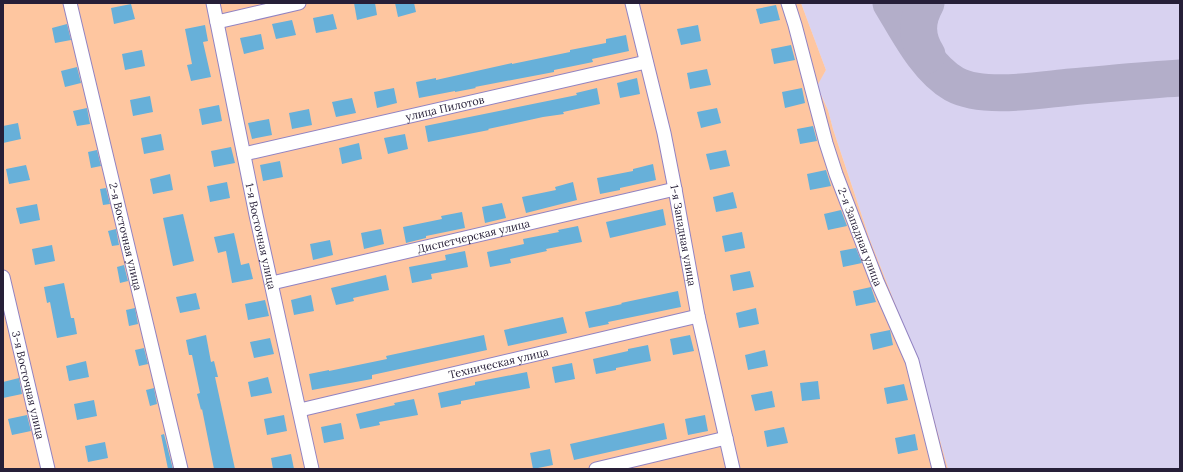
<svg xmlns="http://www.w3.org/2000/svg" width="1183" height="472" font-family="Lora,serif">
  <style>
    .built { fill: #d8d2f0 }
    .green { fill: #fec6a0 }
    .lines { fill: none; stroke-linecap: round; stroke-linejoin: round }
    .taxiway { stroke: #b3aec9; stroke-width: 37 }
    .building { fill: #67b0d9 }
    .minor-casing { stroke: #9283c2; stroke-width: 15 }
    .minor { stroke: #fff; stroke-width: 13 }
    .labels { text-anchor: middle; stroke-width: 3; stroke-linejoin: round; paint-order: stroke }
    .street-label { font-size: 11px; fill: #261f38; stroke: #fff }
  </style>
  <rect width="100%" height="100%" fill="#e7e2fe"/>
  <!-- built -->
  <polygon class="built" points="801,3 1180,3 1180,469 948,469 918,362 870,240 833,129 828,110 817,85 826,70"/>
  <!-- green -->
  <polygon class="green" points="3,3 801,3 826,70 817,86 828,110 833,129 870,240 918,362 948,469 3,469"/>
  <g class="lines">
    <!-- taxiway -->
    <g class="taxiway">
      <path d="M 891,3 C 907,29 926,68 954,84 C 983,100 1038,90 1071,87 C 1107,84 1144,80 1180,78"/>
      <path d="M 926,3 C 916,21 916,37 927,55"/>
    </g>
  </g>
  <!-- building -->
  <g class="building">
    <polygon points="354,3 375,3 377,15 357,20"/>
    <polygon points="395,3 414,3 416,12 398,17"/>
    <polygon points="131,4 135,19 114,24 111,8"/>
    <polygon points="776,5 780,20 760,24 756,9"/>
    <polygon points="333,14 337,29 316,33 313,18"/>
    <polygon points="292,20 296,35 276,39 272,24"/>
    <polygon points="67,24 71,40 55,43 52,28"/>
    <polygon points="205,25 208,41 203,42 211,77 191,81 187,65 192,64 185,29"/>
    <polygon points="698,25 701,41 681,45 677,29"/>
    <polygon points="261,34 264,49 244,54 240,38"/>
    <polygon points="626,35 629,51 592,59 593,62 554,70 554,72 475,87 476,88 455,92 455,91 419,98 416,82 436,78 436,80 512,63 512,64 570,52 570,50 606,43 606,39"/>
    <polygon points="791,45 795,60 774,64 771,49"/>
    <polygon points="142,50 145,66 125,70 122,54"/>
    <polygon points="77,67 81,83 65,87 61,71"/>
    <polygon points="707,69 711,85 690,89 687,73"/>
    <polygon points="637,78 640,94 620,98 617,83"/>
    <polygon points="394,88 397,103 377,108 374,92"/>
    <polygon points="597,88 600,104 563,112 564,114 543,117 488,129 489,130 428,142 425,126 577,95 576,93"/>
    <polygon points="802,88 805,103 785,108 782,92"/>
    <polygon points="150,96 153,112 133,116 130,100"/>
    <polygon points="352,98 356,113 336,117 332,102"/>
    <polygon points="219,105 222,121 202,125 199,109"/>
    <polygon points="87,108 90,124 77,126 73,111"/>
    <polygon points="717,108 721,123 701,128 697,112"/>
    <polygon points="309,109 312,125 292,129 289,113"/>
    <polygon points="269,119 272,135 252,139 248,123"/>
    <polygon points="18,123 21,139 3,143 3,126"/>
    <polygon points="813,126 817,141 800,144 797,129"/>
    <polygon points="161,134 164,150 144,154 141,138"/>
    <polygon points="405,134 408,149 388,154 384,138"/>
    <polygon points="359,143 362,159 342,164 339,148"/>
    <polygon points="231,147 235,163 214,167 211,151"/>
    <polygon points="97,150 101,166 91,168 88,152"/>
    <polygon points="726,150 730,166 710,170 706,154"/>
    <polygon points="280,161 283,177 263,181 260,165"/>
    <polygon points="653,164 656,180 620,188 620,190 600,194 597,178 633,171 633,169"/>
    <polygon points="26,165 30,180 9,184 6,169"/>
    <polygon points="826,170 831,186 810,190 807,174"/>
    <polygon points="170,174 173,190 153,194 150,179"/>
    <polygon points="227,182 230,198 210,202 207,186"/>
    <polygon points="573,182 577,200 526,213 522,197 556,190 555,187"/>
    <polygon points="106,188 110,204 103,205 100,189"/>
    <polygon points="733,192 737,208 716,212 713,197"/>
    <polygon points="502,203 506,218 485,223 482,207"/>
    <polygon points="37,204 40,220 20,224 16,208"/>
    <polygon points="663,209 666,225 610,238 606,222"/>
    <polygon points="841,210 847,226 828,230 824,214"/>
    <polygon points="462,212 465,228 426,236 426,238 406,243 403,227 442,219 441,216"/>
    <polygon points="183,214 194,261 173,266 163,218"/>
    <polygon points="578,226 582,242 546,249 547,251 510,259 511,263 490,267 487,252 524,244 523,239 559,232 558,230"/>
    <polygon points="116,229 119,245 112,246 108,231"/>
    <polygon points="381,229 384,244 364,249 361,233"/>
    <polygon points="742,232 745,248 725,252 722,236"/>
    <polygon points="234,233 241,265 249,263 253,279 232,283 226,251 218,253 214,237"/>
    <polygon points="330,240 333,255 313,260 310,244"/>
    <polygon points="52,245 55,261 35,265 32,249"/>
    <polygon points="856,248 862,263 843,267 840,251"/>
    <polygon points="465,251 468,267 431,274 432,279 412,283 409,267 446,260 445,255"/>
    <polygon points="124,265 128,281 120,283 117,267"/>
    <polygon points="750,271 754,287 733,291 730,275"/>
    <polygon points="386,275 389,290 353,298 354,301 336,305 331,288"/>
    <polygon points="64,283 71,318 74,318 77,334 57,338 50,302 47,303 44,287"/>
    <polygon points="871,287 876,302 856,306 853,291"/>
    <polygon points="678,291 681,307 608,322 609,324 589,328 585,312 622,304 621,303"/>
    <polygon points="196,293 200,309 180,313 176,297"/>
    <polygon points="311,295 314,311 294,315 291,300"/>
    <polygon points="265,300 269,316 248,320 245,304"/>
    <polygon points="135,308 138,324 129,326 126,310"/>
    <polygon points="756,308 759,324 739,328 736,313"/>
    <polygon points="563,317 567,333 508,346 504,330"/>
    <polygon points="890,330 893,345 873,350 870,334"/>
    <polygon points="206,335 211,362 214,361 218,377 215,377 235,469 214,469 202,409 201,410 197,394 200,393 192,355 189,355 186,340"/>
    <polygon points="484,335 487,350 372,375 372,379 312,390 309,374 329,370 329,371 387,359 386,356"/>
    <polygon points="690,335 694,351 673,355 670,339"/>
    <polygon points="270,338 274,354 254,358 250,342"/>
    <polygon points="648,345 651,361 616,368 616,370 596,374 593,359 628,351 628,349"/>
    <polygon points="144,348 148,364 139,366 135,350"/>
    <polygon points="765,350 768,366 748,370 745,355"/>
    <polygon points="86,361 89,377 69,381 66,366"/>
    <polygon points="572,363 575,379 555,383 552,367"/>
    <polygon points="527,372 530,388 461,401 461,404 441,408 438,393 475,385 475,382"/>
    <polygon points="268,377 272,393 251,397 248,382"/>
    <polygon points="19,378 22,394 3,398 3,382"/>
    <polygon points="818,381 820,399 802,401 800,383"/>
    <polygon points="904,384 908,400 887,404 884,388"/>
    <polygon points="154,388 157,404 150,406 146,390"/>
    <polygon points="772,391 775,407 755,411 751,395"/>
    <polygon points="414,399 418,415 379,422 380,425 360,429 356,414 395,405 394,403"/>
    <polygon points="94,400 97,416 77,420 74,404"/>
    <polygon points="27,415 31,431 12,435 8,419"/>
    <polygon points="284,415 287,431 267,435 264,419"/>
    <polygon points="705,415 708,431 688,435 685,419"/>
    <polygon points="341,423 344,439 324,443 321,427"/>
    <polygon points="664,423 667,439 574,460 570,444"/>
    <polygon points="784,427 788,443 767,447 764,431"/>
    <polygon points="164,434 173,469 168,469 161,435"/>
    <polygon points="915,434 918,450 898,454 895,438"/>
    <polygon points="105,442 108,458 88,462 85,446"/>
    <polygon points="550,449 553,465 533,469 530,453"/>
    <polygon points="291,454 294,469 273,469 271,458"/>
  </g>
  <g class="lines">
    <!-- minor casing -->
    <g class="minor-casing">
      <g id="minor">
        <path id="s1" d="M 70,3 L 181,469"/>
        <path id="s2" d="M 213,3 L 256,215 L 312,469"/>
        <path id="s3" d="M 632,3 L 664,133 L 675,189 L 698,316 L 733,469"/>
        <path id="s4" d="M 788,3 L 795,25 L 826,143 L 836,174 L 877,281 L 912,361 L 939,469"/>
        <polyline points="217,22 299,3"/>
        <path id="s5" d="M 244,154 L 646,62"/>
        <path id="s6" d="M 3,277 L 48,469"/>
        <path id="s7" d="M 272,283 L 675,189"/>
        <path id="s8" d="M 300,410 L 698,316"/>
        <polyline points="596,469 726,438"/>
      </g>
    </g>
    <!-- minor -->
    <use href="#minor" class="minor"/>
  </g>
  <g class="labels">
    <!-- street labels -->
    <g class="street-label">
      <text dy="4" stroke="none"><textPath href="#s5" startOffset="206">улица Пилотов</textPath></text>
      <text dy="4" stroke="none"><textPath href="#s1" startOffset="240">2-я Восточная улица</textPath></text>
      <text dy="4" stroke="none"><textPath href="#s2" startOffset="238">1-я Восточная улица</textPath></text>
      <text dy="4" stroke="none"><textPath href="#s7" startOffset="207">Диспетчерская улица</textPath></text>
      <text dy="4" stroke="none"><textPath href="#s3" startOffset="238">1-я Западная улица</textPath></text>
      <text dy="4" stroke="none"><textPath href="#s4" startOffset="245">2-я Западная улица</textPath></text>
      <text dy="4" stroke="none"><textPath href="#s8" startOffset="204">Техническая улица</textPath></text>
      <text dy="4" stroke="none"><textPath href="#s6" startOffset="111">3-я Восточная улица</textPath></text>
    </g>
  </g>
  <!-- border -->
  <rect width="1183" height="472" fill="none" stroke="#261f38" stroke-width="8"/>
</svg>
